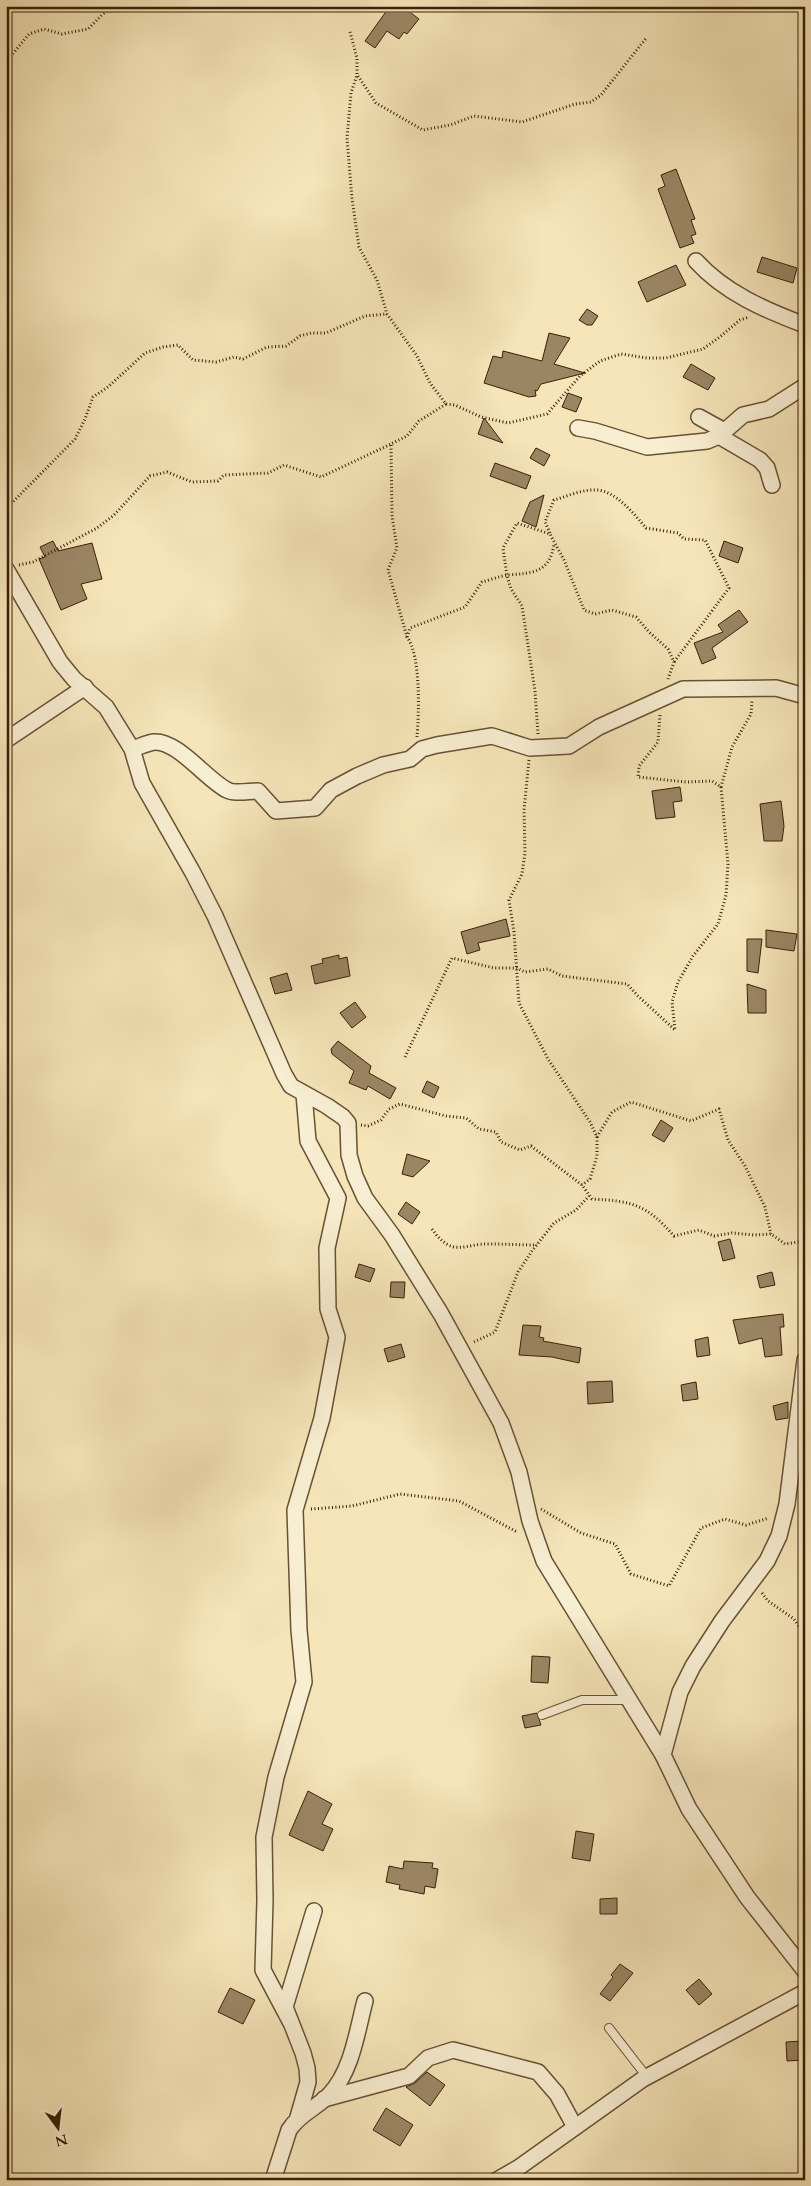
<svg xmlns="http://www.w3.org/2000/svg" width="811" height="2186" font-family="Cardo,serif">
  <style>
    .building { fill: #9b8664; stroke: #3a2008 }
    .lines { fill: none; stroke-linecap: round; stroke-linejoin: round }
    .lane-casing { stroke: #695134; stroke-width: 10 }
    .street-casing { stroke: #695134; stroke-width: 18 }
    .path { stroke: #3a2008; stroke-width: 3; stroke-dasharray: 1 2.5; stroke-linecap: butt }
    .lane { stroke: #f8eed1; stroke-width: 8 }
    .street { stroke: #f8eed1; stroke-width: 15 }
  </style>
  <rect width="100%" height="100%" fill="#f5e5b8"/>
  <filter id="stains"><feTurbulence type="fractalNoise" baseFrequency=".004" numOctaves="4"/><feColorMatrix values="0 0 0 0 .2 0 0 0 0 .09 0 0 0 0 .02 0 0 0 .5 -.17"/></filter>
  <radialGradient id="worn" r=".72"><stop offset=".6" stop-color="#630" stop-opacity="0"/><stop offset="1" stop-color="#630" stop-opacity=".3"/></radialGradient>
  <!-- building -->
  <g class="building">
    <polygon points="390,6 402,6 419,19 407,34 404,32 399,39 387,31 375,48 365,41"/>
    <polygon points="676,169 695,219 691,220 696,234 691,236 694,243 680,248 658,189 665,186 661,175"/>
    <polygon points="762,257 797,268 793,283 757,272"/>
    <polygon points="676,265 686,285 647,302 638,282"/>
    <polygon points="587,309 598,316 592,325 587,325 579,320"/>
    <polygon points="549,333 570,338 554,364 585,373 541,384 537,391 535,390 536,396 529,397 484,383 493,356 502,358 503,351 542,361"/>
    <polygon points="691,364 715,378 708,390 683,377"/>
    <polygon points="568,393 582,398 576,412 562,407"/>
    <polygon points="484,418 503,443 478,434"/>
    <polygon points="536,448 550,455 544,466 530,458"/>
    <polygon points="495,463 531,476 526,489 490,476"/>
    <polygon points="544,495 536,527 522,521 530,502"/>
    <polygon points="53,541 58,551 92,543 102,579 81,584 87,599 61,610 39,559 45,557 40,547"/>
    <polygon points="724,541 743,548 738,563 719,556"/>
    <polygon points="739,610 748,622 712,648 716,658 702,664 694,643 723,632 718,625"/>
    <polygon points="680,787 682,801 673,802 675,817 656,819 652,791"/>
    <polygon points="781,801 784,826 782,841 764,841 760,804"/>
    <polygon points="506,919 510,936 478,943 480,950 467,954 461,932"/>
    <polygon points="766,930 797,934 794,951 766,947"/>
    <polygon points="747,939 762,939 758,973 747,971"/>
    <polygon points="339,955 339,959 347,957 350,976 315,984 311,966 323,963 322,959"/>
    <polygon points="287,973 292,990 275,994 270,978"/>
    <polygon points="747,984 766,990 766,1013 748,1013"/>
    <polygon points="355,1002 366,1017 352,1028 340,1013"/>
    <polygon points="338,1041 371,1066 369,1073 396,1088 390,1099 368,1086 366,1090 349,1083 354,1071 332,1054 331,1049"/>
    <polygon points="427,1081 439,1087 434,1098 422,1092"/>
    <polygon points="661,1120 673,1128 664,1142 652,1135"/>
    <polygon points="407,1154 430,1161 413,1177 402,1174"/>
    <polygon points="406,1202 420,1212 412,1224 398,1214"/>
    <polygon points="730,1239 735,1258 723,1261 718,1242"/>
    <polygon points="359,1264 375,1269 370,1282 355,1277"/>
    <polygon points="772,1272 775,1285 760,1288 757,1276"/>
    <polygon points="391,1282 405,1282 404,1298 390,1297"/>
    <polygon points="783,1314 784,1327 780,1327 782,1355 765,1357 762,1338 739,1344 733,1320"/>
    <polygon points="523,1325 541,1326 539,1337 544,1338 543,1341 581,1348 579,1363 552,1357 519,1355"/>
    <polygon points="708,1337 710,1355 697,1357 695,1340"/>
    <polygon points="401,1344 405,1357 388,1362 384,1349"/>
    <polygon points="612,1381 613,1402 588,1404 587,1382"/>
    <polygon points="696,1382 698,1399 683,1401 681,1385"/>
    <polygon points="788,1402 788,1418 776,1420 773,1406"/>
    <polygon points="532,1656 550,1657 548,1683 531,1682"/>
    <polygon points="537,1713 541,1725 525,1728 522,1716"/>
    <polygon points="308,1791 332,1804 322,1824 333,1829 323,1851 289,1835"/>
    <polygon points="576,1831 594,1834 590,1861 572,1858"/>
    <polygon points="404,1861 433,1863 432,1868 438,1869 435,1888 425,1886 424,1894 399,1889 400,1885 386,1882 389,1866 403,1869"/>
    <polygon points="617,1898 617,1914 600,1914 600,1899"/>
    <polygon points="620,1964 633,1973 610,2001 600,1994 613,1977 611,1975"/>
    <polygon points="699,1979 712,1994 699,2005 686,1990"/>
    <polygon points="230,1988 255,2000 243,2024 218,2012"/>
    <polygon points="802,2041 804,2060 787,2061 786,2042"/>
    <polygon points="427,2072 445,2085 430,2106 406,2087 415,2083"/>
    <polygon points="386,2108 413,2125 400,2146 373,2130"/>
  </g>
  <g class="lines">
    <!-- lane casing -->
    <g class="lane-casing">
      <g id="lane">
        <polyline points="542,1715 582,1700 629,1700"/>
        <polyline points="609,2028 647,2077"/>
      </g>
    </g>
    <!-- street casing -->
    <g class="street-casing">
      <g id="street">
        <path d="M 696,261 C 725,293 765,310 805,325"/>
        <polyline points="699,417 719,428 719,436 760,460 767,468 772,485"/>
        <polyline points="578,428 595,431 647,447 707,441 719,436 743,415 769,409 805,386"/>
        <polyline points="6,569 60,662 74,679 106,707 132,749 142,783 193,873 215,916 284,1074 291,1086 327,1106 343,1117 348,1123 349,1155 355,1176 365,1198 392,1235 441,1314 501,1423 519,1472 530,1521 544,1561 663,1755"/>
        <polyline points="6,740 85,687"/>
        <path d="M 132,749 C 139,747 147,743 154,742 C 177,740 207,780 227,790 C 234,794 249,791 258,791 L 276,811 L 315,808 L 331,790 L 357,776 L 383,765 L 410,759 L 422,749 L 437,745 L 492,736 L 530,748 L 569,746 L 599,727 L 683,689 L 776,688 L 805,696"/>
        <polyline points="805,1360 787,1504 779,1536 767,1561 722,1621 693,1666 680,1692 663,1755 689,1809 747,1897 805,1971"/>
        <polyline points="290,2021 263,1970 265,1900 264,1837 276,1777 304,1682 299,1630 295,1510 322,1418 337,1337 328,1309 327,1248 338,1198 308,1141 304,1094"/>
        <polyline points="324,2099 409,2076 428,2058 453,2050 538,2072 557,2094 575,2127"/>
        <polyline points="298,2117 308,2082 307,2068 303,2053 285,2007 314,1911"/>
        <path d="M 273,2180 L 289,2130 C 300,2113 317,2108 330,2094 C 352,2071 357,2031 365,2001"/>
        <polyline points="497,2180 518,2168 643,2079 805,1992"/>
      </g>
    </g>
    <!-- path -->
    <g class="path">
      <polyline points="350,32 357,58 357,75 351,93 347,138 352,199 359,247 377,280 387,314 417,356 430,383 446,404 455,405 481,417 508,423 547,414 580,376 600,361 621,354 647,358 666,358 703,349 721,336 740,320 749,317"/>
      <polyline points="6,62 29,34 44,29 62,34 88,29 105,12 157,6"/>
      <polyline points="358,76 376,103 423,130 450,125 474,116 522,122 575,104 591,102 601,95 647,37"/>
      <polyline points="6,509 75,439 85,419 93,397 108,387 145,353 163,347 178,345 193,360 216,362 234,357 243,359 267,347 286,346 300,336 311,333 326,333 365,316 387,314"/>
      <path d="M 550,533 L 545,522 L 554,500 C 568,496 583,489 597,490 C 616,491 635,515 646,528 L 678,533 L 684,539 L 705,540 L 729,588 L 674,662"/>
      <polyline points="19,565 33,562 97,528 114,515 150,476 167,472 192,482 218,481 224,475 268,473 284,465 321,477 391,444"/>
      <path d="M 407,637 L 410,628 L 465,607 L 482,582 C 490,580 500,576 508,575 C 532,573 550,573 554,544"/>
      <polyline points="538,734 535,691 522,606 511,589 507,576 503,548 517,523 550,534 564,560 584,610 595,614 612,610 636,617 649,632 668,649 674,662 668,679"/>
      <path d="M 417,737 C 419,712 421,656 407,637 L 388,570 L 397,548 L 392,516 L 391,444 L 407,436 L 419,421 L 446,404"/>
      <polyline points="529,760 524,810 525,853 522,874 509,900 514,932 519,1003 548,1059 590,1122 597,1137 597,1156 590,1179 582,1185"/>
      <polyline points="721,787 732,747 751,714 752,701"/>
      <polyline points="405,1057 452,958 494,968 517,968 525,972 548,969 562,976 627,984 638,996 675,1030 672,1002 678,982 693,956 718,924 726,895 728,864 721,787 712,781 686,782 638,777 639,766 658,742 660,714"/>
      <path d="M 361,1125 L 368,1126 L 381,1120 L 389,1109 L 400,1104 L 446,1116 L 466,1118 L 479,1129 L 496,1132 L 501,1142 L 520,1150 L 531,1146 L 582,1185 L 592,1199 C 633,1201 647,1205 674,1236 L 699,1230 L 714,1236 L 732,1233 L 754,1235 L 771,1234 L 785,1244 L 805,1241"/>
      <polyline points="597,1137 612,1112 631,1102 691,1121 719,1109 728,1140 745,1166 765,1207 771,1234"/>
      <path d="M 432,1229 C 453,1259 464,1243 490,1244 C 506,1244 521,1245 537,1245"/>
      <polyline points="474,1342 495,1332 518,1272 532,1251 554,1223 576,1210 589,1196"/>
      <polyline points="311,1509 352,1506 400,1494 459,1501 517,1532"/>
      <polyline points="541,1509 581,1533 615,1544 631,1574 669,1586 701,1528 725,1519 746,1525 769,1518"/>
      <polyline points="762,1593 768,1601 794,1619 805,1635"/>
    </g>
    <!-- lane -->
    <use href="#lane" class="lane"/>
    <!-- street -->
    <use href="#street" class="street"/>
  </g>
  <!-- margin -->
  <rect width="811" height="2186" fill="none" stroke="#f5e5b8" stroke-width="25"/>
  <rect x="8" y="8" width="796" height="2171" fill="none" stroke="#3a2008" stroke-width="2.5"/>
  <rect x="12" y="12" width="786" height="2161" fill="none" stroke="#3a2008"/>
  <!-- north arrow -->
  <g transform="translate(58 2128) rotate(165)" stroke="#f8eed1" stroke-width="4" paint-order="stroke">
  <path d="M0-4L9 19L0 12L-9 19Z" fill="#3a2008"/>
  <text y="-8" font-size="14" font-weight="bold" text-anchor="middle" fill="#3a2008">N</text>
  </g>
  <rect width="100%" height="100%" filter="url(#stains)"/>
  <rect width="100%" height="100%" fill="url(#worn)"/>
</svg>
